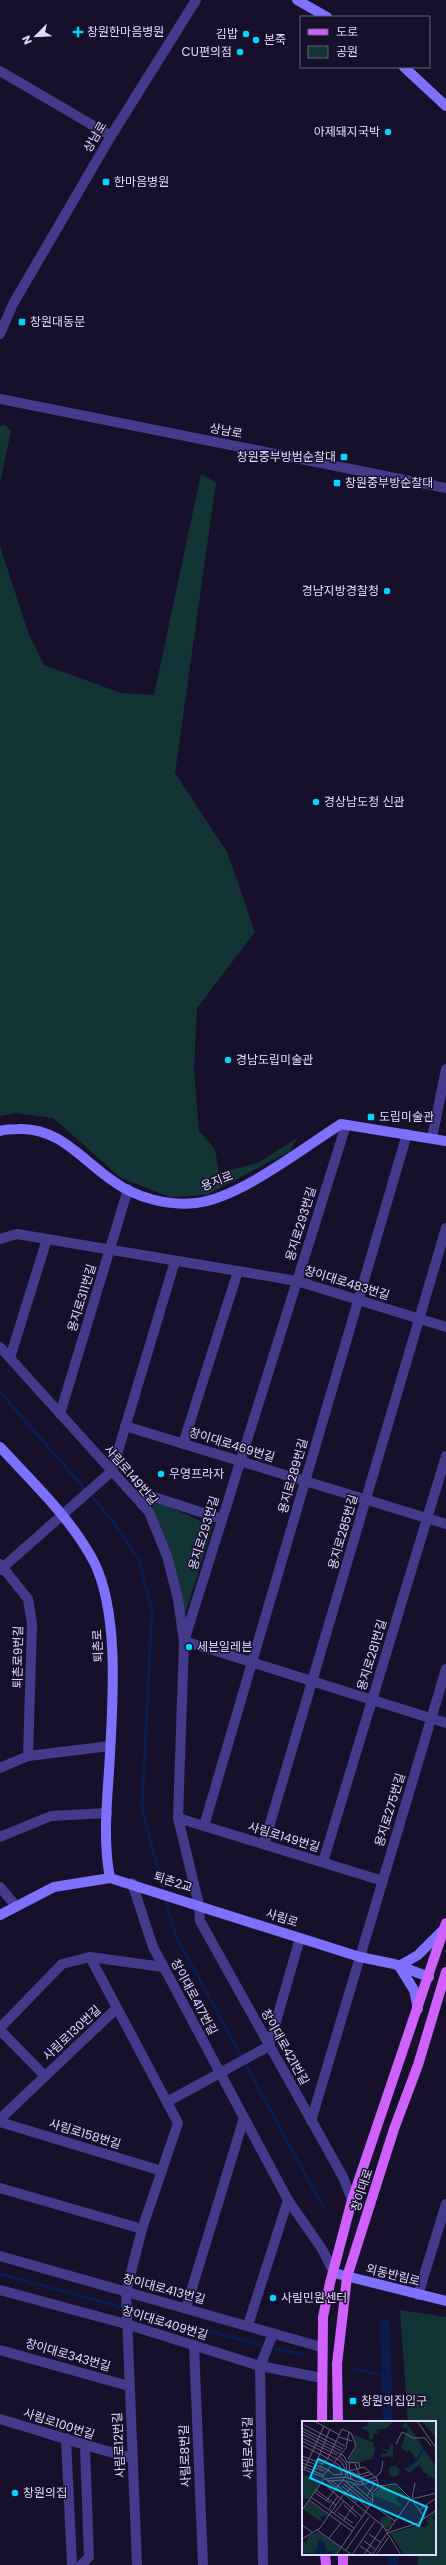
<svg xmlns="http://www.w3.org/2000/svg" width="446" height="2565" font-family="Poppins,'Noto Sans KR',sans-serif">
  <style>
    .green { fill: #133435 }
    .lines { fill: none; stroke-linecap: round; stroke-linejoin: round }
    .stream { stroke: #091c4b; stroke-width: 3 }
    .canal { stroke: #091c4b; stroke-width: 10 }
    .street { stroke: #433a8b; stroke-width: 10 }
    .secondary { stroke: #7f71ff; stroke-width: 10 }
    .primary { stroke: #cf61ff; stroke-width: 10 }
    .poi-dot { fill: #06d4ff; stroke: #17102b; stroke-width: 1.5 }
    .labels { text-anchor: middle; stroke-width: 3; stroke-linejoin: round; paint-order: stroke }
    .poi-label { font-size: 12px; fill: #e1daff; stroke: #17102b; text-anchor: start }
    .street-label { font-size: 12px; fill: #e1daff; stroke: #17102b }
    .inset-river { fill: none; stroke: #091c4b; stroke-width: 2 }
    .inset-road { fill: none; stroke: #686180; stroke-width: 1 }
    .view { fill: #06d4ff; fill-opacity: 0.15; stroke: #06d4ff; stroke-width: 2 }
    .inset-edge { fill: none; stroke: #e1daff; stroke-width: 2 }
  </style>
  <rect width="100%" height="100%" fill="#17102b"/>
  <!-- green -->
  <g class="green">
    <polygon points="5,425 11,431 0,483 0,426"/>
    <polygon points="201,474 216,482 175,773 227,852 255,932 197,1008 194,1069 199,1131 215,1149 219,1173 258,1163 297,1138 290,1151 207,1195 170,1197 121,1178 53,1118 16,1113 0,1116 0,546 28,632 44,665 121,693 154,695"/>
    <polygon points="155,1501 213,1526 185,1614 172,1564 152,1506"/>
    <polygon points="400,2310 446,2317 446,2565 418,2565 418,2554 435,2554 435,2422 408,2422"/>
  </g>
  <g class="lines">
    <!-- stream -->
    <g class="stream">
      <polyline points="0,1392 113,1521 139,1560 152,1611 142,1808 164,1893"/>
      <polyline points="165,1898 176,1936 323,2207"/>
      <polyline points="0,2274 260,2345"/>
      <polyline points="276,2349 301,2354"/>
      <polyline points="354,2369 387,2376"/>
    </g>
    <!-- canal -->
    <g class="canal">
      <polyline points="385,2325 388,2422"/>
      <polyline points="393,2554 393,2565"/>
    </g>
    <!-- street -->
    <g class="street">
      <polyline points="0,71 111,136"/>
      <polyline points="0,334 13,304 111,136 196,0"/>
      <polyline points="0,399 446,488"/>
      <polyline points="346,1125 184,1641 446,1723"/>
      <polyline points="432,1138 446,1069"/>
      <polyline points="0,1239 17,1234 297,1281 446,1327"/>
      <polyline points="0,1347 149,1512 167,1556 178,1599 184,1641 178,1818 199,1905 200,1921 343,2177 352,2200"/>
      <polyline points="10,1358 47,1239"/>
      <polyline points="60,1414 128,1189"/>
      <polyline points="125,1426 446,1524"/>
      <polyline points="183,1444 238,1271"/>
      <polyline points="142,1505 151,1496 222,1519"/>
      <polyline points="0,1564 28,1599 32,1624 28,1756"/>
      <polyline points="0,1570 112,1471 175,1261"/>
      <polyline points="0,1768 28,1756 110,1746"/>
      <polyline points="178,1818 383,1881"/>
      <polyline points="204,1826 407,1134"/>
      <polyline points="0,1837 51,1816 107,1813"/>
      <polyline points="264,1844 446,1228"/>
      <polyline points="323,1862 446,1456"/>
      <polyline points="132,1883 153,1947 288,2200 322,2249 334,2273"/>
      <polyline points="0,1887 16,1906"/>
      <polyline points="90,1957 178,2123 142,2229 126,2292 137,2565"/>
      <polyline points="0,2028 62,1964 90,1957 163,1967"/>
      <polyline points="0,2030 45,2076"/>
      <polyline points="167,2102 269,2046 300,1938"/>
      <polyline points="0,2119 117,2008"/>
      <polyline points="311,2121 446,1669"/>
      <polyline points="0,2122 162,2171"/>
      <polyline points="0,2188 142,2229"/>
      <polyline points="0,2256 321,2347"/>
      <polyline points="0,2290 126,2324 260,2366 322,2378"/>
      <polyline points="418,2295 446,2204"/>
      <polyline points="186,2308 244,2118"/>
      <polyline points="248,2325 288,2200"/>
      <polyline points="194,2345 203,2565"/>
      <polyline points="0,2350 129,2386"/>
      <path d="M 0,2419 C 45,2432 88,2447 133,2458"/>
      <polyline points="66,2438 72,2565"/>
      <polyline points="81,2565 89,2557 85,2447"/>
      <polyline points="263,2565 260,2366 273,2334"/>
    </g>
    <!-- secondary -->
    <g class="secondary">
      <polyline points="297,0 327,17"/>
      <polyline points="404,67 446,106"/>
      <path d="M 0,1131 C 6,1129 12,1129 18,1129 C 59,1127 82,1160 113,1181 C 136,1198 168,1206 196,1203 C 240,1198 303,1148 341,1124 L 446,1141"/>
      <path d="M 0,1447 C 33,1483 71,1518 94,1562 C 119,1612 113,1699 110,1754 C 108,1795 102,1837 110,1878"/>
      <polyline points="0,1915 54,1887 110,1878 360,1957 394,1964 429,1977"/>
      <polyline points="399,1966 418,1955 444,1929"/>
      <polyline points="399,1966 414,1990 418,2009"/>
      <polyline points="334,2273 446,2301"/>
    </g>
    <!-- primary -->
    <g class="primary">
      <polyline points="322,2422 323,2317 330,2283 352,2200 446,1923"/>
      <polyline points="338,2422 337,2364 347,2277 394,2129 418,2065 446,1972"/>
      <polyline points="325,2554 326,2565"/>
      <polyline points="343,2554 343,2565"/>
    </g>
  </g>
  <!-- markers -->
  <g class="poi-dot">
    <path d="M76 26h4v4h4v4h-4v4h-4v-4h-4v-4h4z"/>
    <circle cx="246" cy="34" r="4"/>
    <circle cx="256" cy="40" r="4"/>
    <circle cx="240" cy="52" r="4"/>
    <circle cx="388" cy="132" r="4"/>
    <rect x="102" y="178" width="8" height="8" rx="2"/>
    <rect x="18" y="318" width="8" height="8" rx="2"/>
    <rect x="340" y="453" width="8" height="8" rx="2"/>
    <rect x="333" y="479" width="8" height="8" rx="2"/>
    <circle cx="387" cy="591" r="4"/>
    <circle cx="316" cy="802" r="4"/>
    <circle cx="228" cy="1060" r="4"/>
    <rect x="367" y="1113" width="8" height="8" rx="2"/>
    <circle cx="161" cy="1474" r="4"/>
    <circle cx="189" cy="1647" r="4"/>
    <circle cx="273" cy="2298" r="4"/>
    <rect x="349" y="2397" width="8" height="8" rx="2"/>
    <circle cx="15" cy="2493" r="4"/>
  </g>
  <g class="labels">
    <!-- poi labels -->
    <g class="poi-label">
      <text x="87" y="36">창원한마음병원</text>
      <text x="238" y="38" text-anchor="end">김밥</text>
      <text x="264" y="44">본죽</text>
      <text x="232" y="56" text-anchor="end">CU편의점</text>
      <text x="380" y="136" text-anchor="end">아제돼지국박</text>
      <text x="114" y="186">한마음병원</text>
      <text x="30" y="326">창원대동문</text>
      <text x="336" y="461" text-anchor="end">창원중부방범순찰대</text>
      <text x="345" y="487">창원중부방순찰대</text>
      <text x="379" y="595" text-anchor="end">경남지방경찰청</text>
      <text x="324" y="806">경상남도청 신관</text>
      <text x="236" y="1064">경남도립미술관</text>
      <text x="379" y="1121">도립미술관</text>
      <text x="169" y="1478">우영프라자</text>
      <text x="197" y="1651">세븐일레븐</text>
      <text x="281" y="2302">사림민원센터</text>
      <text x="361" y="2405">창원의집입구</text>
      <text x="23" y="2497">창원의집</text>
    </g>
    <!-- street labels -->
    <g class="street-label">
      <text transform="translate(95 137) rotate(-59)" y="4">상남로</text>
      <text transform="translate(226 431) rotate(11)" y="4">상남로</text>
      <text transform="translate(217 1181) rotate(-21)" y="4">용지로</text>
      <text transform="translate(301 1224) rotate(-73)" y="4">용지로293번길</text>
      <text transform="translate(347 1283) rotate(17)" y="4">창이대로483번길</text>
      <text transform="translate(82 1298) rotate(-73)" y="4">용지로311번길</text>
      <text transform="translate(232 1445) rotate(17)" y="4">창이대로469번길</text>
      <text transform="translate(131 1475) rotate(49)" y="4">사림로149번길</text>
      <text transform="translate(293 1476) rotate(-74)" y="4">용지로289번길</text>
      <text transform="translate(343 1532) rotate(-74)" y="4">용지로285번길</text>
      <text transform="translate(204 1533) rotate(-73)" y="4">용지로293번길</text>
      <text transform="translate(98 1646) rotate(-93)" y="4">퇴촌로</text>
      <text transform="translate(372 1655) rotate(-73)" y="4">용지로281번길</text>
      <text transform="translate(18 1657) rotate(-89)" y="4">퇴촌로9번길</text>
      <text transform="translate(390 1810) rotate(-73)" y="4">용지로275번길</text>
      <text transform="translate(284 1837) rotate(17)" y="4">사림로149번길</text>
      <text transform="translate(173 1882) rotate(18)" y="4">퇴촌2교</text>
      <text transform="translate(282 1918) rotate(18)" y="4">사림로</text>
      <text transform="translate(194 1997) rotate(62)" y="4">창이대로417번길</text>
      <text transform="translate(72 2033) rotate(-43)" y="4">사림로130번길</text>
      <text transform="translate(285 2047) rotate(61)" y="4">창이대로421번길</text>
      <text transform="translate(85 2134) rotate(17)" y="4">사림로158번길</text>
      <text transform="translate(362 2190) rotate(-72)" y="4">창이대로</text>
      <text transform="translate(393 2275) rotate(14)" y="4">외동반림로</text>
      <text transform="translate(164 2289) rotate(15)" y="4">창이대로413번길</text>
      <text transform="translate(165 2323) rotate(17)" y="4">창이대로409번길</text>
      <text transform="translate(68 2355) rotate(16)" y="4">창이대로343번길</text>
      <text transform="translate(59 2424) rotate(18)" y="4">사림로100번길</text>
      <text transform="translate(119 2445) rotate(-93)" y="4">사림로12번길</text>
      <text transform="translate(248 2448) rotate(-91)" y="4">사림로4번길</text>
      <text transform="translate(185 2456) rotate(-92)" y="4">사림로8번길</text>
    </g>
  </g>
  <!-- overview -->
  <g transform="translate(302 2421)">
    <rect width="134" height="134" fill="#17102b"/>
    <path d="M 66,0 L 91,0 L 85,7 L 74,9 L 77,13 L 72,12 L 71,18 L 67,18 L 67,10 L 58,7 L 65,5 ZM 120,0 L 134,0 L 134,17 ZM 104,1 L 134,46 L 133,58 L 127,55 L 127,57 L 125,56 L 127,54 L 120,50 L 121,48 L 117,44 L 107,52 L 102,48 L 114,39 L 108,29 L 105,31 L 99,26 L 106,8 L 99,6 ZM 50,13 L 71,21 L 73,28 L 70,38 L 50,43 L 45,41 L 55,25 ZM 88,23 L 91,24 L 91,37 L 87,35 L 79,36 L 79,33 L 87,32 L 79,28 L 87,29 ZM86.5 50a5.5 5.5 0 1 1 11 0a5.5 5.5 0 1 1-11 0ZM 0,53 L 20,60 L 7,78 L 0,77 ZM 94,64 L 107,78 L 96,76 L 93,78 L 101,86 L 71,74 L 78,66 ZM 7,80 L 26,94 L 24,97 L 22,94 L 18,96 L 21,102 L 1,88 ZM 134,90 L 134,94 L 129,96 L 134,100 L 129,98 L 134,101 L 134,134 L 102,134 L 88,112 L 113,105 L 123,106 L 127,103 L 124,98 ZM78 101a6 6 0 1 1 12 0a6 6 0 1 1-12 0ZM 17,111 L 38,126 L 33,134 L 0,132 L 0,119 L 4,123 L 7,114 Z" fill="#133435"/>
    <path d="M 17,117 L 22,121 L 25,131 L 34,129 L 30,134 L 11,134 L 15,128 Z" fill="#091c4b"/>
    <path class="inset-river" d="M 104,47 L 115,39 L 122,27M 0,51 L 19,59M 72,54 L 76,41 L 73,36M 76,58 L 110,68M 57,63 L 73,58M 114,68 L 120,70 L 134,67"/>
    <path class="inset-road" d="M 12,0 L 38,14M 115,0 L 134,27M 2,4 L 43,25M 0,7 L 41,28M 0,10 L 39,30M 0,13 L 42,35 L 45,41M 37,16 L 50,20M 0,17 L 35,34M 0,20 L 39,40 L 44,50 L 43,56 L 24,80M 94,23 L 100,11 L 111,17 L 123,17 L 129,25M 0,24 L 31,40M 0,35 L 21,43M 37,35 L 44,42 L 46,57M 0,38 L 26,49 L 32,54 L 40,53M 32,41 L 38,45 L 40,54M 45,41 L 57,42 L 58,47M 0,42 L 22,50M 47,42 L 49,58M 53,43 L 61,63 L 68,70M 0,45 L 21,54M 18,46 L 26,37 L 40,8 L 49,12 L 54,25 L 46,38M 0,48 L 21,56 L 81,105 L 99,134M 2,49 L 22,5M 44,51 L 62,46 L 73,56M 50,51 L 57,54 L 67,51M 10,52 L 28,8M 50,54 L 57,57 L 70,53M 20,56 L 44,27 L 47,11M 43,56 L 57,61 L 74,56 L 79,51 L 81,40M 23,58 L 42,56M 26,60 L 40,59 L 58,64 L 75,59M 30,60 L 55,81M 20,61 L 60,96M 44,61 L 69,82M 42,63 L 68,85M 40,65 L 66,87M 77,65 L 94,63 L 108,77M 14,69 L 34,84M 12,71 L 28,82M 43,73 L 52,63 L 71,80M 65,75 L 72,64 L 71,60M 9,76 L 52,107M 110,77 L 113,62M 110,78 L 134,72M 7,79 L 50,110M 110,79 L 123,97M 69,83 L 93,100M 42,84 L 55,96M 27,88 L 36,75M 0,89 L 22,58M 117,89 L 134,77M 32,92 L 42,80M 36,92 L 51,102M 42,99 L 52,84M 0,104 L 10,111M 15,109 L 50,134M 84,109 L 87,109 L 108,79M 85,112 L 116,102 L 134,89M 67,113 L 78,121M 27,117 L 39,102M 0,118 L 18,107 L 41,74M 62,120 L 73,128M 58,125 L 70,133M 44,129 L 67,96M 34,134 L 71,80 L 70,72 L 77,65 L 74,56M 50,134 L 73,100M 62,134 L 81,105M 70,134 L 85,112M 74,134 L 86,117"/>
    <path class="view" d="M 16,38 L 125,86 L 117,105 L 8,57 Z"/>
    <rect width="134" height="134" class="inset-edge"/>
  </g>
  <!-- legend -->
  <rect x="300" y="16" width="130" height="52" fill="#17102b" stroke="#686180"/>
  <rect x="308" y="29" width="20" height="6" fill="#cf61ff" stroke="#686180"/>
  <text x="336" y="36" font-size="12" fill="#e1daff">도로</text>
  <rect x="308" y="46" width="20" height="12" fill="#133435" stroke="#686180"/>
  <text x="336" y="56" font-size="12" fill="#e1daff">공원</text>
  <!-- north arrow -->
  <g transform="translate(36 36) rotate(246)" stroke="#17102b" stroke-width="3" paint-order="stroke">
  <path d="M0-3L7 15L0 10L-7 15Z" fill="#e1daff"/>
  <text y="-6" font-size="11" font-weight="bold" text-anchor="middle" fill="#e1daff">N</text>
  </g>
</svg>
